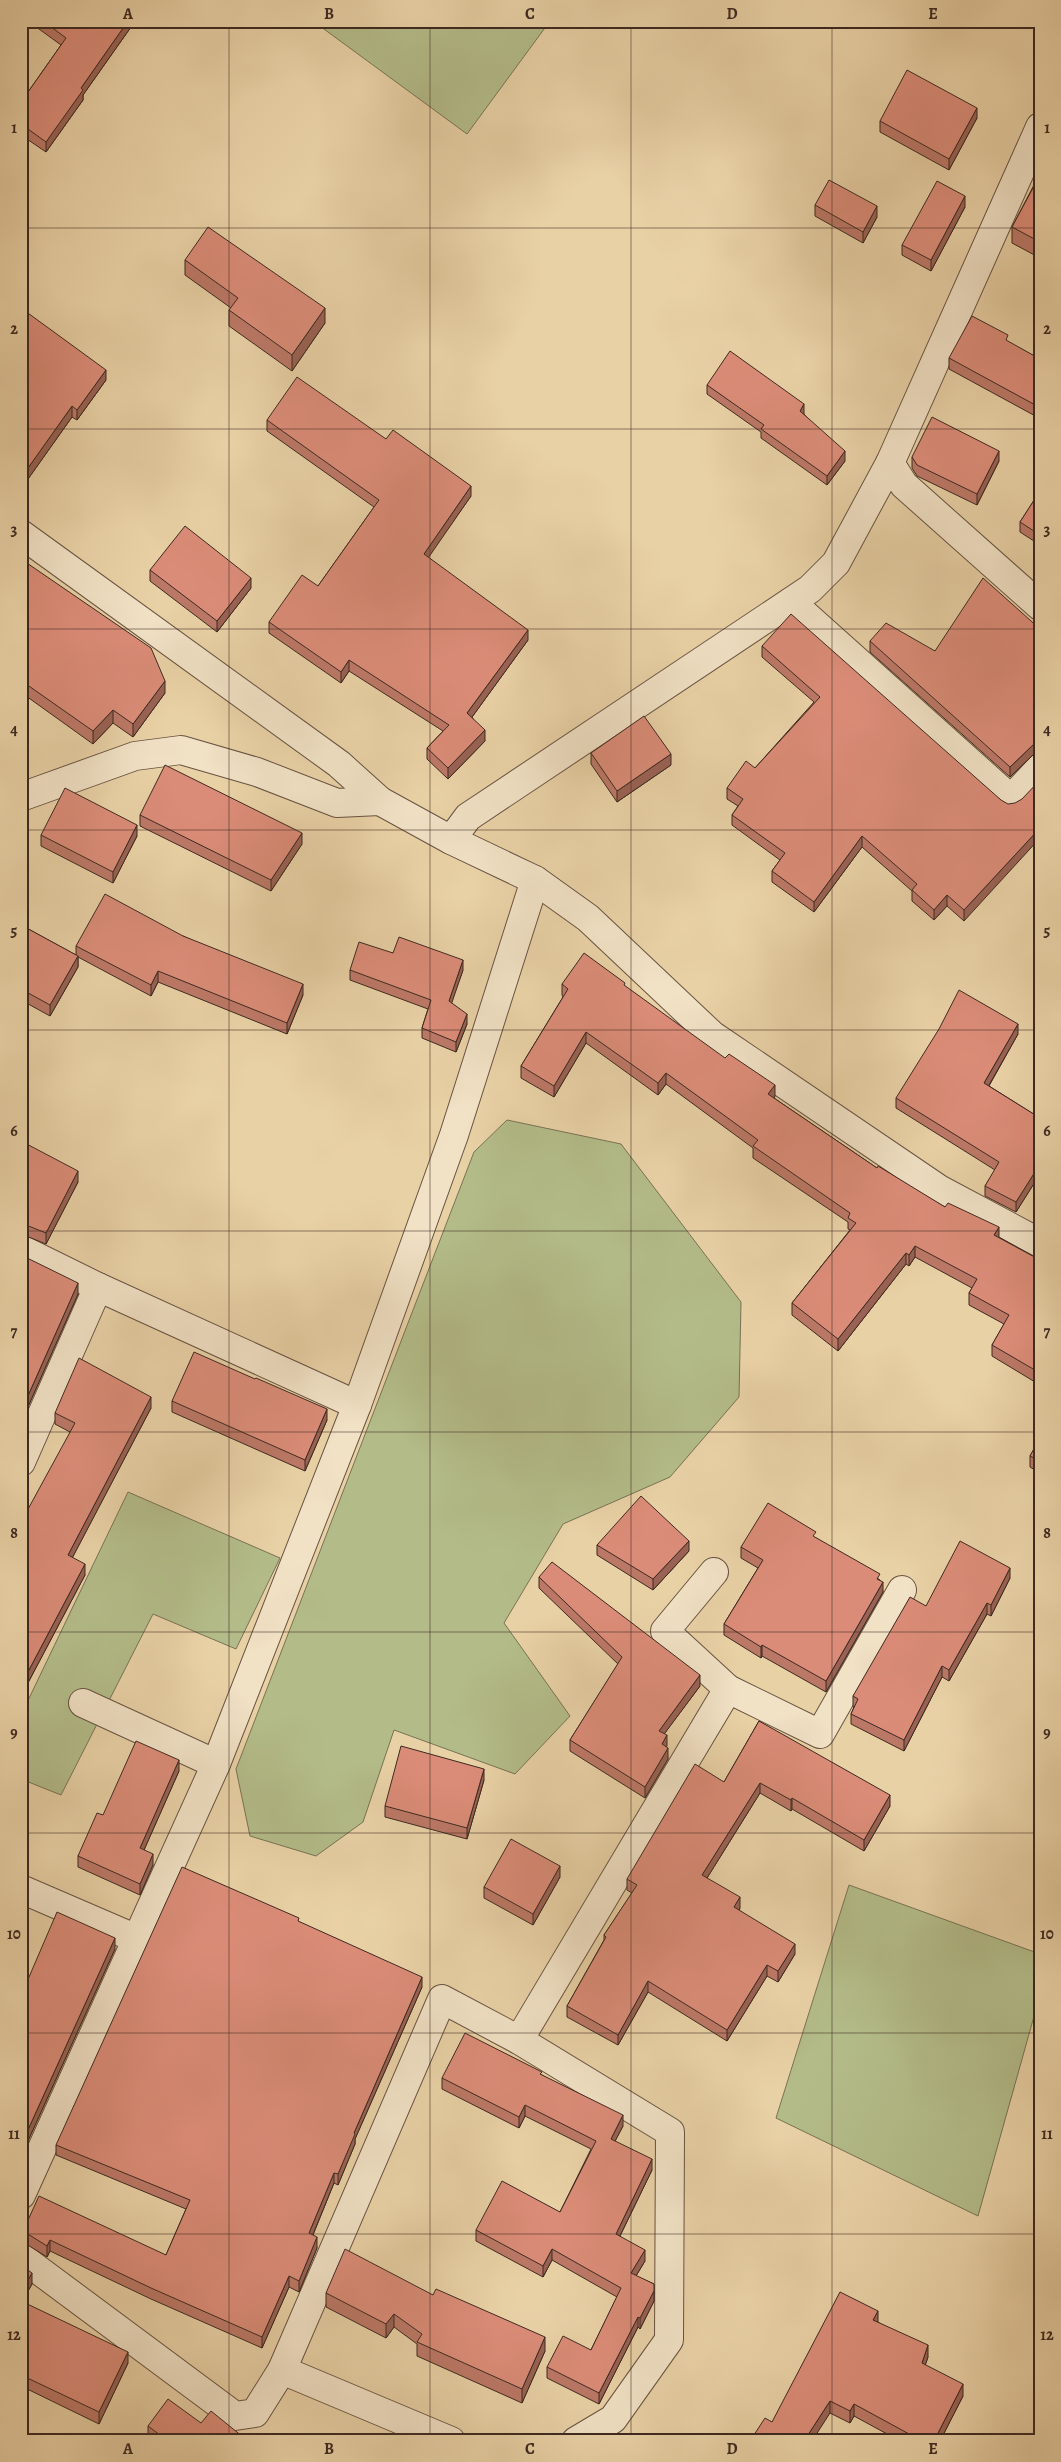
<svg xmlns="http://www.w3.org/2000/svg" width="1061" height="2462" font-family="Alegreya,serif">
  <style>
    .green { fill: #b3bc89; stroke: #787255 }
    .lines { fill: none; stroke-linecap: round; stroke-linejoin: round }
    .minor-casing { stroke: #685342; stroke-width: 30 }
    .minor { stroke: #f1e1c5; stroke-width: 28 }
    .wall { fill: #bc7867; stroke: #3d2921 }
    .shaded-wall { fill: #996254; stroke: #3d2921 }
    .building { fill: #db8c78; stroke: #3d2921 }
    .grid { fill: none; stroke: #3d2921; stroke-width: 1; stroke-opacity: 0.55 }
    .neatline { fill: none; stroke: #3d2921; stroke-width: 2 }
    .grid-label { font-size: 16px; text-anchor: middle; font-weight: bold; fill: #3d2921 }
  </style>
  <rect width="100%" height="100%" fill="#e9d1a6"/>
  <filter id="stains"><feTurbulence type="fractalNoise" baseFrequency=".004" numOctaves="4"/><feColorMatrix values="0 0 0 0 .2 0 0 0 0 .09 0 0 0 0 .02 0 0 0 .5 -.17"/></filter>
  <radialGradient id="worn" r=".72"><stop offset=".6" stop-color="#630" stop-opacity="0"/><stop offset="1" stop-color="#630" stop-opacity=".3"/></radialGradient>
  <!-- green -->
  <g class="green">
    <polygon points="313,21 550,21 467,134"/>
    <polygon points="507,1120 621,1144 741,1302 739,1397 670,1477 563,1524 504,1623 570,1716 515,1774 394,1730 363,1822 316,1856 250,1836 236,1769 474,1152"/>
    <polygon points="128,1492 280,1558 236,1649 153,1614 61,1795 21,1779 21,1715"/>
    <polygon points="849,1885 1040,1954 1040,1995 978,2216 776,2118"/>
  </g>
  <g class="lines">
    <!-- minor casing -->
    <g class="minor-casing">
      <g id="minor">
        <polyline points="890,463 904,485 1040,606"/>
        <polyline points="21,534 339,764 380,801 451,840 535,880 588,918 712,1035 939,1189 1040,1243"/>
        <polyline points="791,602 1011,799 1040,768"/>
        <polyline points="21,797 135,756 181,750 257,772 337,803 380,801"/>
        <polyline points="451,840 468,817 810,589 836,563 890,463 1040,127"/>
        <polyline points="21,1249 98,1287 357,1405"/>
        <polyline points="21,1462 98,1287"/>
        <polyline points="714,1572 665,1631 728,1689 820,1734 902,1590"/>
        <polyline points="83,1703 216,1764"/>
        <polyline points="21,1889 137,1939"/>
        <polyline points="519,2040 728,1689"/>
        <polyline points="21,2195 216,1764 357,1405 454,1135 535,880"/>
        <polyline points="21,2257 235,2416 255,2413 282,2370 451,2441"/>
        <polyline points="282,2370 442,1999 519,2040 670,2132 669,2340 613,2419 576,2441"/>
      </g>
    </g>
    <!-- minor -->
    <use href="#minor" class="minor"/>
  </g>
  <!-- wall -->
  <g class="wall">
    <polygon points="28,21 131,21 131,27 83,95 83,100 46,152 21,135 21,102 61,45"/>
    <polygon points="977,118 949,170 880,132 880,121"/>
    <polygon points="1040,156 1040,258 1012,243 1012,227 1035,183 1034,182 1034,166"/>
    <polygon points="815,205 877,217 863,243 815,216"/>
    <polygon points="965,207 931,271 902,255 902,245"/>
    <polygon points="185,260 325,323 292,371 229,326 229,310 231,308 185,275"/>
    <polygon points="21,308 106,380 77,420 72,417 28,479 21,474"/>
    <polygon points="1008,342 1040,359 1039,418 949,369 949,358"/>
    <polygon points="707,385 804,414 845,461 827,485 761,438 761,432 707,394"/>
    <polygon points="267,420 386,439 471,496 428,557 528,640 472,717 485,741 448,779 427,759 427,748 443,731 349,671 341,683 269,633 269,622 318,586 374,507 267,431"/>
    <polygon points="912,457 999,461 977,505 917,476 912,468"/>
    <polygon points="1040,491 1040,545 1020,532 1020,522"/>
    <polygon points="21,559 165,693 133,737 113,723 93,744 26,696 21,703"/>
    <polygon points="150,570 251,588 217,632 150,581"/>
    <polygon points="1040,629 1040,753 1035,753 1010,777 870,652 870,641 935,651"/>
    <polygon points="762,646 1001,800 964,921 947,906 934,920 912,901 912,891 862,847 814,912 772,882 772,871 780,860 732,825 732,815 738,806 727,799 727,788 755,768 814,702 762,657"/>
    <polygon points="591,753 671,765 617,802 591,764"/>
    <polygon points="140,815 302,844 271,891 140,826"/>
    <polygon points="41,835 137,836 113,883 41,846"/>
    <polygon points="21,925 76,955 76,946 183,936 303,995 287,1034 158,982 151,996 78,957 78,967 50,1016 21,1000"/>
    <polygon points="393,953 463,970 451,1003 467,1024 456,1052 422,1038 422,1028 428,1009 350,980 350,970"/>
    <polygon points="562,984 625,987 775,1096 774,1098 877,1168 945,1207 1040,1260 1040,1385 992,1356 992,1345 1004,1324 969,1305 969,1293 972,1288 915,1257 909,1266 906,1264 838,1351 792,1315 792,1303 850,1230 848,1229 848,1222 753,1158 753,1148 666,1084 658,1095 586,1043 554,1097 521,1078 521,1066 563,997 562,995"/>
    <polygon points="1018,1034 989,1086 1040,1118 1040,1174 1016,1212 985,1196 985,1186 995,1170 896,1108 896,1098"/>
    <polygon points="21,1141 78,1182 46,1244 21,1234"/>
    <polygon points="21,1255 78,1294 27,1409 23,1407 21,1412"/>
    <polygon points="172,1401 327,1420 305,1471 172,1412"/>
    <polygon points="151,1408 72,1558 85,1575 21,1696 70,1432 55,1424 55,1413"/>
    <polygon points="1040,1438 1040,1473 1030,1467 1030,1456"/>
    <polygon points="816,1538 880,1580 883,1592 826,1692 762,1656 761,1658 724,1635 724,1624 758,1568 741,1558 741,1547"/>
    <polygon points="597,1545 689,1551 653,1590 597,1555"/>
    <polygon points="539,1577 700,1686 664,1734 668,1759 645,1798 570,1751 570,1740 618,1664 539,1588"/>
    <polygon points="1010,1578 991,1616 987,1614 949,1681 942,1677 904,1751 851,1724 851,1714 854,1707 853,1707 853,1696 926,1606"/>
    <polygon points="759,1721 890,1806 864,1851 792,1809 791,1811 760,1793 707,1878 740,1908 739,1910 795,1954 778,1982 767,1976 727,2041 648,1992 618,2045 567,2017 567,2006 604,1940 604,1935 632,1893 627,1890 627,1879 724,1782"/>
    <polygon points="179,1771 144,1850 153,1865 140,1895 78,1867 78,1856 103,1815"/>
    <polygon points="484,1780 467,1839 385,1817 385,1806"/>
    <polygon points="560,1877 533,1925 484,1898 484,1887"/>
    <polygon points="299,1922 422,1987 355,2139 355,2144 338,2185 334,2183 313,2235 317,2248 299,2292 289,2287 262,2348 151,2299 50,2251 47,2257 23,2242 23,2231 166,2255 186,2209 56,2155 56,2145"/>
    <polygon points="115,1949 27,2143 21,2141 21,1990 23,1991"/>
    <polygon points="542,2075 623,2126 615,2141 652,2170 620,2236 645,2261 636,2276 654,2284 654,2301 640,2329 638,2327 599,2404 547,2378 547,2367 591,2350 617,2297 552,2260 543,2277 476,2241 476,2230 560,2212 591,2149 525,2116 519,2128 442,2089 442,2078"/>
    <polygon points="21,2265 32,2284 22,2302 128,2363 99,2424 21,2386"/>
    <polygon points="326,2293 433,2295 545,2351 522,2403 417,2356 417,2344 394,2327 386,2338 326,2307"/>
    <polygon points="878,2322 928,2357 925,2365 963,2396 940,2441 900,2441 854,2416 850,2423 830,2413 772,2422"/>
    <polygon points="201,2423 248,2441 154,2441 148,2436 148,2426"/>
  </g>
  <!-- shaded-wall -->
  <g class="shaded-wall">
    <polygon points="128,21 131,21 131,27 83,95 83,100 46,152 46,142 81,88"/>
    <polygon points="977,108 977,118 949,170 949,159"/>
    <polygon points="965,196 965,207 931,271 931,260"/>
    <polygon points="877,206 877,217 863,243 863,232"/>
    <polygon points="325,308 325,323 292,371 292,355"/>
    <polygon points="106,370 106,380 77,420 77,410"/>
    <polygon points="804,404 804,414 800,420 800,411"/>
    <polygon points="72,406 72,417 28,479 28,468"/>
    <polygon points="845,451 845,461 827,485 827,476"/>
    <polygon points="999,451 999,461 977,505 977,494"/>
    <polygon points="471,486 471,496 424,564 424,554"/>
    <polygon points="251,578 251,588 217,632 217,621"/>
    <polygon points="528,630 528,640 467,724 467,713"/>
    <polygon points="349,660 349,671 341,683 341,672"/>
    <polygon points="165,681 165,693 133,737 133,724"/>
    <polygon points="26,684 26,696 21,703 21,691"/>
    <polygon points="113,710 113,723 93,744 93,731"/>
    <polygon points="485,730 485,741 448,779 448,768"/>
    <polygon points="1035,743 1035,753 1010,777 1010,767"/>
    <polygon points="671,754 671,765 617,802 617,791"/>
    <polygon points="137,825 137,836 113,883 113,872"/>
    <polygon points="1040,828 1040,838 964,921 964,910"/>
    <polygon points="302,833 302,844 271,891 271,880"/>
    <polygon points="862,836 862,847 814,912 814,902"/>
    <polygon points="947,895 947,906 934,920 934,910"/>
    <polygon points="78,956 78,967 50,1016 50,1005"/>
    <polygon points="463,960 463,970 449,1011 449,1001"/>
    <polygon points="158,971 158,982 151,996 151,985"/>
    <polygon points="303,984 303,995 287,1034 287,1023"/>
    <polygon points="467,1014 467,1024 456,1052 456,1042"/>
    <polygon points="1018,1024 1018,1034 984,1094 984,1083"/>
    <polygon points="586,1032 586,1043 554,1097 554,1086"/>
    <polygon points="666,1073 666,1084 658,1095 658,1083"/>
    <polygon points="775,1085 775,1096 768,1105 768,1094"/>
    <polygon points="1040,1164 1040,1174 1016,1212 1016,1202"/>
    <polygon points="78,1171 78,1182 46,1244 46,1233"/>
    <polygon points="999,1227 999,1239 994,1235"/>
    <polygon points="915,1246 915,1257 909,1266 909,1255"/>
    <polygon points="906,1253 906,1264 838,1351 838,1339"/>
    <polygon points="78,1283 78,1294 27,1409 27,1398"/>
    <polygon points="23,1396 23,1407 21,1412 21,1401"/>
    <polygon points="151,1397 151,1408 68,1566 68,1555"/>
    <polygon points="327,1409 327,1420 305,1471 305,1460"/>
    <polygon points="689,1541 689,1551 653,1590 653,1579"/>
    <polygon points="85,1564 85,1575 21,1696 21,1685"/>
    <polygon points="1010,1568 1010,1578 991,1616 991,1605"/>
    <polygon points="883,1582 883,1592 826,1692 826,1681"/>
    <polygon points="987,1603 987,1614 949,1681 949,1670"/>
    <polygon points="762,1645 762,1656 761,1658 761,1647"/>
    <polygon points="942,1666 942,1677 904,1751 904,1740"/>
    <polygon points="700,1675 700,1686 659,1741 659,1731"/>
    <polygon points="667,1735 667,1746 662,1755 662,1744"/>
    <polygon points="668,1748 668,1759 645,1798 645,1787"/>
    <polygon points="179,1760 179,1771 140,1859 140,1848"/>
    <polygon points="484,1769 484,1780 467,1839 467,1828"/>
    <polygon points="760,1783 760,1793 702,1886 702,1875"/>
    <polygon points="890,1795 890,1806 864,1851 864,1840"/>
    <polygon points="792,1798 792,1809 791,1811 791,1800"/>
    <polygon points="153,1854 153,1865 140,1895 140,1884"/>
    <polygon points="560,1866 560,1877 533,1925 533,1914"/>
    <polygon points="740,1897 740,1908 734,1918 734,1907"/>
    <polygon points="115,1938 115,1949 27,2143 27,2132"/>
    <polygon points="795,1944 795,1954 778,1982 778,1971"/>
    <polygon points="767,1965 767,1976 727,2041 727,2030"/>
    <polygon points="422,1977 422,1987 355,2139 355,2144 338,2185 338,2174 354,2133"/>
    <polygon points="648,1981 648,1992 618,2045 618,2035"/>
    <polygon points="525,2105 525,2116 519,2128 519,2117"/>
    <polygon points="623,2115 623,2126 611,2149 611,2139"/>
    <polygon points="652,2159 652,2170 616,2244 616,2234"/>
    <polygon points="334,2173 334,2183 309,2244 309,2233"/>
    <polygon points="317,2237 317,2248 299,2292 299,2281"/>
    <polygon points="50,2240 50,2251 47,2257 47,2246"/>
    <polygon points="552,2249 552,2260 543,2277 543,2266"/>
    <polygon points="645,2250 645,2261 631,2284 631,2273"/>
    <polygon points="32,2273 32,2284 21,2303 21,2292"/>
    <polygon points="289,2276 289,2287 262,2348 262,2337"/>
    <polygon points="654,2291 654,2301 640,2329 640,2318"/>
    <polygon points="878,2311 878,2323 873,2320"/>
    <polygon points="394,2314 394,2327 386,2338 386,2324"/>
    <polygon points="638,2317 638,2327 599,2404 599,2393"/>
    <polygon points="545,2337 545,2351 522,2403 522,2389"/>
    <polygon points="928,2345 928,2357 922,2375 922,2363"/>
    <polygon points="128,2352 128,2363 99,2424 99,2412"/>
    <polygon points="963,2384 963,2396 940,2441 934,2441"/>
    <polygon points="830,2401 830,2413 812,2441 804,2441"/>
    <polygon points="854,2404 854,2416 850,2423 850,2411"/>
  </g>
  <!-- building -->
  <g class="building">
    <polygon points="43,21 128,21 81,88 83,90 46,142 21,124 21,102 66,38"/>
    <polygon points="907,70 977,108 949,159 880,121"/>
    <polygon points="1040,156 1040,169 1034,166"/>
    <polygon points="1040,175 1040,242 1012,227"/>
    <polygon points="829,180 877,206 863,232 815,205"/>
    <polygon points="937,181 965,196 931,260 902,245"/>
    <polygon points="208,227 325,308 292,355 229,310 238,298 185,260"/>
    <polygon points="21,308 106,370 77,410 72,406 28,468 21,463"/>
    <polygon points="972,316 1008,335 1006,340 1040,359 1039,407 949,358"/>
    <polygon points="730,351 804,404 800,411 845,451 827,476 761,429 764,425 707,385"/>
    <polygon points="297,377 386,439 393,430 471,486 424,554 528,630 467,713 485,730 448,768 427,748 449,725 349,660 341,672 269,622 302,575 318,586 379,500 267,420"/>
    <polygon points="932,417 999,451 977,494 917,465 912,457"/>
    <polygon points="1040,491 1040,535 1020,522"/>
    <polygon points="185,526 251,578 217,621 150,570"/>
    <polygon points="21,559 151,648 165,681 133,724 113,710 93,731 26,684 21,691"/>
    <polygon points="983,578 1040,629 1040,742 1035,743 1010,767 870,641 886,623 935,651"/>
    <polygon points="791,614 1001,800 1008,804 1015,803 1022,799 1040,780 1040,828 964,910 947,895 934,910 912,890 917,884 862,836 814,902 772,871 785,853 732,815 743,799 727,788 746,761 755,768 820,697 762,646"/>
    <polygon points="644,716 671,754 617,791 591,753"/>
    <polygon points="165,765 302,833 271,880 140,815"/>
    <polygon points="65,788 137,825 113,872 41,835"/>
    <polygon points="105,894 183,936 303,984 287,1023 158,971 151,985 76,946"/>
    <polygon points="21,925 78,956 50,1005 21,989"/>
    <polygon points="399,937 463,960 449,1001 467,1014 456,1042 422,1028 431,1000 350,970 359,942 393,953"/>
    <polygon points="584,953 625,983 624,985 725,1058 729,1054 775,1085 768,1094 877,1168 878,1166 945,1207 948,1203 999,1227 994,1235 1040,1260 1040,1373 992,1345 1009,1315 969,1293 977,1279 915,1246 909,1255 906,1253 838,1339 792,1303 856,1223 848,1218 850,1213 753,1146 758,1140 666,1073 658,1083 586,1032 554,1086 521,1066 568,989 562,984"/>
    <polygon points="959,990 1018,1024 984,1083 1040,1118 1040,1164 1016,1202 985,1186 999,1162 896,1098 939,1029"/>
    <polygon points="21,1141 78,1171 46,1233 21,1223"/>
    <polygon points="21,1255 78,1283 27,1398 23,1396 21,1401"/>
    <polygon points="194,1352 255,1379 256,1378 327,1409 305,1460 172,1401"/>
    <polygon points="79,1358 151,1397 68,1555 85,1564 21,1685 21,1522 75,1423 55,1413"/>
    <polygon points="1040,1438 1040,1461 1030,1456"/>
    <polygon points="641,1496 689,1541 653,1579 597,1545"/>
    <polygon points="768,1503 816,1532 813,1536 880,1574 877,1579 883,1582 826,1681 762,1645 761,1647 724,1624 763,1560 741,1547"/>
    <polygon points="960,1541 1010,1568 991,1605 987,1603 949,1670 942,1666 904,1740 851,1714 858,1699 853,1696 910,1597 926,1606"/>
    <polygon points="552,1562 700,1675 659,1731 667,1735 662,1744 668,1748 645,1787 570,1740 622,1657 539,1577"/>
    <polygon points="759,1721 890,1795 864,1840 792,1798 791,1800 760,1783 702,1875 740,1897 734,1907 795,1944 778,1971 767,1965 727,2030 648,1981 618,2035 567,2006 606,1937 604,1935 637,1885 627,1879 695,1764 724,1782"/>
    <polygon points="136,1741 179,1760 140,1848 153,1854 140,1884 78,1856 97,1813 103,1815"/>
    <polygon points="401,1746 484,1769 467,1828 385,1806"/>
    <polygon points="511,1839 560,1866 533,1914 484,1887"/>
    <polygon points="182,1867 299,1918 298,1921 422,1977 354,2133 355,2134 338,2174 334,2173 309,2233 317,2237 299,2281 289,2276 262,2337 151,2288 50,2240 47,2246 23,2231 39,2196 166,2255 190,2200 56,2145"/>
    <polygon points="57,1912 115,1938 27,2132 21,2130 21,1990 23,1991"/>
    <polygon points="465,2033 542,2072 540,2074 623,2115 611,2139 652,2159 616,2234 645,2250 631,2273 654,2284 654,2291 640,2318 638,2317 599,2393 547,2367 563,2336 591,2350 621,2288 552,2249 543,2266 476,2230 502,2181 560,2212 596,2141 525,2105 519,2117 442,2078"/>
    <polygon points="345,2249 433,2295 436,2289 545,2337 522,2389 417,2342 422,2334 394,2314 386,2324 326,2293"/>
    <polygon points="21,2265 32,2273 21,2292"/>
    <polygon points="840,2292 878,2311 873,2320 928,2345 922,2363 963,2384 934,2441 922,2441 854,2404 850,2411 830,2401 804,2441 750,2441 765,2418 772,2422"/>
    <polygon points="21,2301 128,2352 99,2412 21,2375"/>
    <polygon points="168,2399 201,2423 211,2411 248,2441 168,2441 148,2426"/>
    <polygon points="637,2436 643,2441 634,2441"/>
  </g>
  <!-- grid -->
  <path class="grid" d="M 229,21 L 229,2441M 430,21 L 430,2441M 631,21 L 631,2441M 832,21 L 832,2441M 21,228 L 1040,228M 21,429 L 1040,429M 21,629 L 1040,629M 21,830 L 1040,830M 21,1030 L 1040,1030M 21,1231 L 1040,1231M 21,1432 L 1040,1432M 21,1632 L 1040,1632M 21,1833 L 1040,1833M 21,2033 L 1040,2033M 21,2234 L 1040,2234"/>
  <!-- margin -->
  <rect width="1061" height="2462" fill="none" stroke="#e9d1a6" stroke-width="55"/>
  <rect x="28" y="28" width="1006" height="2406" class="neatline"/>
  <g class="grid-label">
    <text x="128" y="19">A</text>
    <text x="329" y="19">B</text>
    <text x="530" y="19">C</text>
    <text x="732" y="19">D</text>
    <text x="933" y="19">E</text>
    <text x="14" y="133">1</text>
    <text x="1047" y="133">1</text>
    <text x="14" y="334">2</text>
    <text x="1047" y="334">2</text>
    <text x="14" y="535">3</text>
    <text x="1047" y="535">3</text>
    <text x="14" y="735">4</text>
    <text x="1047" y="735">4</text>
    <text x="14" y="936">5</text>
    <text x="1047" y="936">5</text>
    <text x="14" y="1136">6</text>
    <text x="1047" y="1136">6</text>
    <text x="14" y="1337">7</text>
    <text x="1047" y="1337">7</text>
    <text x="14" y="1538">8</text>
    <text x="1047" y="1538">8</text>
    <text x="14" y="1738">9</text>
    <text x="1047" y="1738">9</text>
    <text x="14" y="1939">10</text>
    <text x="1047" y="1939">10</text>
    <text x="14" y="2139">11</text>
    <text x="1047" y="2139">11</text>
    <text x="14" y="2340">12</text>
    <text x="1047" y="2340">12</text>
    <text x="128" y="2454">A</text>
    <text x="329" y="2454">B</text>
    <text x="530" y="2454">C</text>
    <text x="732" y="2454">D</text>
    <text x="933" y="2454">E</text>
  </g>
  <rect width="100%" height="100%" filter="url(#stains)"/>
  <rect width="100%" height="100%" fill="url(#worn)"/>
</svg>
